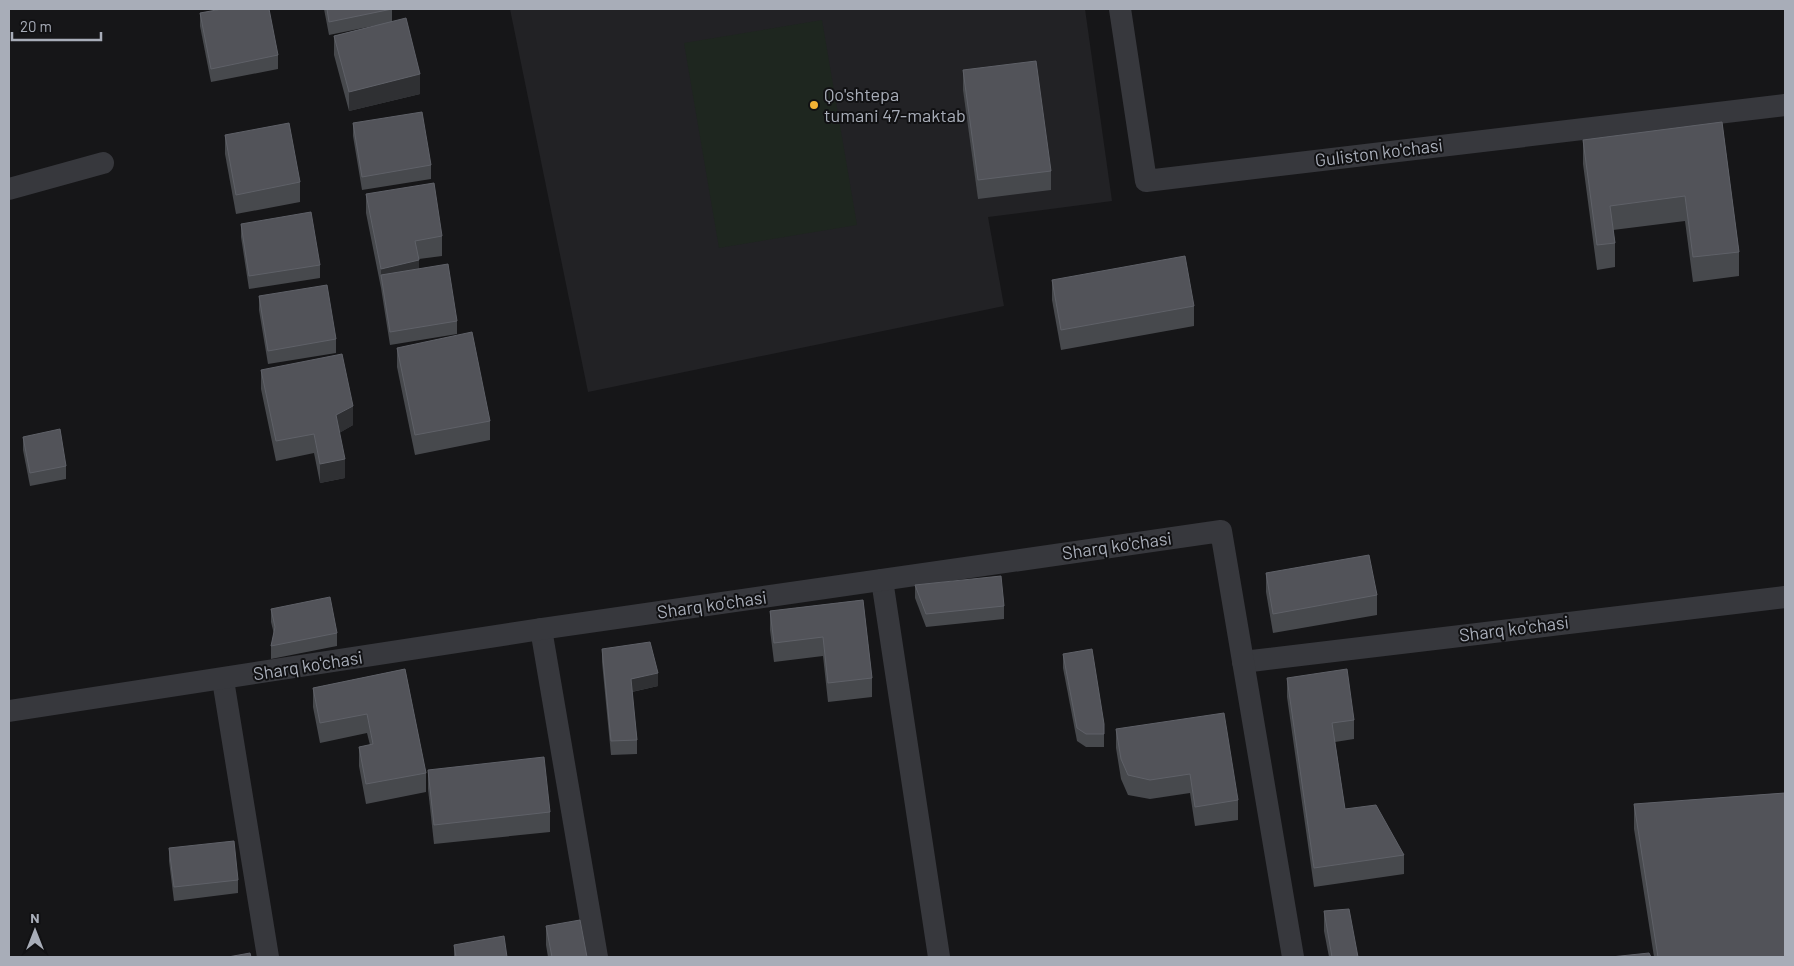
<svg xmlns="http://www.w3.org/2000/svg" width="1794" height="966" font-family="Barlow,sans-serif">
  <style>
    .built { fill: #222225 }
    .green { fill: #1e261f }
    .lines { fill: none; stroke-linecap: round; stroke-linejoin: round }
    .minor { stroke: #37383d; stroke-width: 22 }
    .wall { fill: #47494d }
    .shaded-wall { fill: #2f3033 }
    .building { fill: #525359; stroke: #5f6168 }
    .poi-dot { fill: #f2b134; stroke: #111113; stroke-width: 2 }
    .labels { text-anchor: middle; stroke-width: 4; stroke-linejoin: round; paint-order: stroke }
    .poi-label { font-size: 18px; fill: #a8adb8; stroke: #111113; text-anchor: start }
    .street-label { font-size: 18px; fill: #a8adb8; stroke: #111113 }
  </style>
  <rect width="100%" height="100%" fill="#161618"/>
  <!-- built -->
  <polygon class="built" points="510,9 1085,9 1112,201 988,217 1004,306 588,392"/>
  <!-- green -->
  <polygon class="green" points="822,20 857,225 719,248 684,43"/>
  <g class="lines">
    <!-- minor -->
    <g class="minor">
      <polyline points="1120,9 1146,181 1785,105"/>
      <polyline points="9,189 103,163"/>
      <polyline points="882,580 939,957"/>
      <polyline points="541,629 597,957"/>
      <polyline points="1243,662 1785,597"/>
      <polyline points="223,680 268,957"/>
      <polyline points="9,711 541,629 1221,531 1293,957"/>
    </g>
  </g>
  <!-- wall -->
  <g class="wall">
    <polygon points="324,9 392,9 392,21 420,94 349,111 334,55 334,36 378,25 329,35"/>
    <polygon points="200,13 278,55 278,69 211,82 200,26"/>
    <polygon points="963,70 1051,171 1051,190 978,199 963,90"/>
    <polygon points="1722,122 1739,252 1739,276 1693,282 1685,221 1613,230 1615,243 1615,267 1597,270 1583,164 1583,140"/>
    <polygon points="353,123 431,165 431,179 362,190 353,136"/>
    <polygon points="225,135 300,182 300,202 236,214 225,154"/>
    <polygon points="366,194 442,236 442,256 419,259 419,269 457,321 457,334 390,345 381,288 366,213"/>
    <polygon points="241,224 320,265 320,278 249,289 241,237"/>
    <polygon points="1052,280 1194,306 1194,326 1061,350 1052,300"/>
    <polygon points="259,296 336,339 336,353 268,364 259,310"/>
    <polygon points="397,348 490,421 490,440 415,455 397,367"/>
    <polygon points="261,370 353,425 339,433 345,478 320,483 314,453 276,461 261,389"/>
    <polygon points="23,437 66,466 66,479 30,486 23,450"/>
    <polygon points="1266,573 1377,595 1377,615 1273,633 1266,592"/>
    <polygon points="915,585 1004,606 1004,619 926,627 915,598"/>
    <polygon points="863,600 872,678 872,697 828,702 823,656 774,662 770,630 770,611"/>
    <polygon points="271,609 337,633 337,646 271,659 271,646 274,634 271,622"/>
    <polygon points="602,649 658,686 632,692 637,740 637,754 611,755 602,662"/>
    <polygon points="1063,654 1104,724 1104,747 1086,747 1077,741 1063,668"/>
    <polygon points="405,669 426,773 426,792 366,804 359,766 359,747 370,745 367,733 320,743 313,707 313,688"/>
    <polygon points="1287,678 1354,720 1354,739 1335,742 1345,809 1404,855 1404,874 1314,887 1287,697"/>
    <polygon points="1116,729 1238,800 1238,820 1195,826 1190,793 1150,799 1128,795 1121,779 1116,748"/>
    <polygon points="428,770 550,812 550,832 434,844 428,789"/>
    <polygon points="1634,804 1785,957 1654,957 1634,829"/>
    <polygon points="169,848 238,880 238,893 174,901 169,861"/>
    <polygon points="1324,911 1358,957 1329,957 1324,931"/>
    <polygon points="546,926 587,957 548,957 546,945"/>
    <polygon points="454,945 507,957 454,957"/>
  </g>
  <!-- shaded-wall -->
  <g class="shaded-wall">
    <polygon points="420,74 420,94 349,111 349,92"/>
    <polygon points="419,260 419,279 381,275 381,288 381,269"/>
    <polygon points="353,406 353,425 336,435 336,415"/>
    <polygon points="345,459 345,478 320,483 320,464"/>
    <polygon points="658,673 658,686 631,692 631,679"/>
  </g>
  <!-- building -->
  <g class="building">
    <polygon points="222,9 269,9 278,55 211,69 200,13"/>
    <polygon points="327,9 392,9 329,22"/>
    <polygon points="406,18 420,74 349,92 334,36"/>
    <polygon points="1036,61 1051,171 978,180 963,70"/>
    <polygon points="422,112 431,165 362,177 353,123"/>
    <polygon points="1722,122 1739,252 1693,257 1685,196 1610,206 1615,243 1597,245 1583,140"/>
    <polygon points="289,123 300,182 236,195 225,135"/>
    <polygon points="434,183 442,236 415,241 419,260 381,269 366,194"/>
    <polygon points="311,212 320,265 249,276 241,224"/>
    <polygon points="1185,256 1194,306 1061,330 1052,280"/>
    <polygon points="448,264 457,321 390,332 381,275"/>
    <polygon points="327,285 336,339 268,351 259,296"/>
    <polygon points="472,332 490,421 415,435 397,348"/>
    <polygon points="342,354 353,406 336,415 345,459 320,464 314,434 276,441 261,370"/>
    <polygon points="60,429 66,466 30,473 23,437"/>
    <polygon points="1369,555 1377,595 1273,614 1266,573"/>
    <polygon points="1001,576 1004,606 926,614 915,585"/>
    <polygon points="330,597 337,633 271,646 275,627 271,609"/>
    <polygon points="863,600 872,678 828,683 823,637 774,643 770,611"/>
    <polygon points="650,642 658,673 631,679 637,740 611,741 602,649"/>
    <polygon points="1092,649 1104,724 1104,734 1086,734 1077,728 1063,654"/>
    <polygon points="405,669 426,773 366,784 359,747 373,744 367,714 320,723 313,688"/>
    <polygon points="1347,669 1354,720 1332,723 1345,809 1376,805 1404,855 1314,868 1287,678"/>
    <polygon points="1224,713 1238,800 1195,807 1190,774 1150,780 1128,775 1121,759 1116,729"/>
    <polygon points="544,757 550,812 434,825 428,770"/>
    <polygon points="1785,793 1785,957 1658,957 1634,804"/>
    <polygon points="234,841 238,880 174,887 169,848"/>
    <polygon points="1349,909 1358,957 1332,957 1324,911"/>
    <polygon points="580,920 587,957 552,957 546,926"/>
    <polygon points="504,936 507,957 456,957 454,945"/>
    <polygon points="250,953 251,957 228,957"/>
    <polygon points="1649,953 1651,957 1611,957"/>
  </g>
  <!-- markers -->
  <circle class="poi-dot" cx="814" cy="105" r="5"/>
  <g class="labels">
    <!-- poi labels -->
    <g class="poi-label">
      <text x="824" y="101">Qo'shtepa<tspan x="824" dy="21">tumani 47-maktab</tspan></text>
    </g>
    <!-- street labels -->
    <g class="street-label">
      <text transform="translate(1379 153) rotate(-7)" y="6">Guliston ko'chasi</text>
      <text transform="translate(1117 546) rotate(-8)" y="6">Sharq ko'chasi</text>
      <text transform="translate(712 605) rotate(-8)" y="6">Sharq ko'chasi</text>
      <text transform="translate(1514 629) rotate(-7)" y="6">Sharq ko'chasi</text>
      <text transform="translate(308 666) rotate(-9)" y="6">Sharq ko'chasi</text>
    </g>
  </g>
  <!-- border -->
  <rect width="1794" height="966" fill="none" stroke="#a8adb8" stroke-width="20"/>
  <!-- north arrow -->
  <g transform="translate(35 931)" stroke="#111113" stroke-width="4" paint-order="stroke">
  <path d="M0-4L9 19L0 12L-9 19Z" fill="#a8adb8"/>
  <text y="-8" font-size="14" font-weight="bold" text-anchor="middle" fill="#a8adb8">N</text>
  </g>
  <!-- scale -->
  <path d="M12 32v8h89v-8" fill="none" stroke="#a8adb8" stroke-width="2.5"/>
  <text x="20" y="32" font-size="15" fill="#a8adb8" stroke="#111113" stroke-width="4" paint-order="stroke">20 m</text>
</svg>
